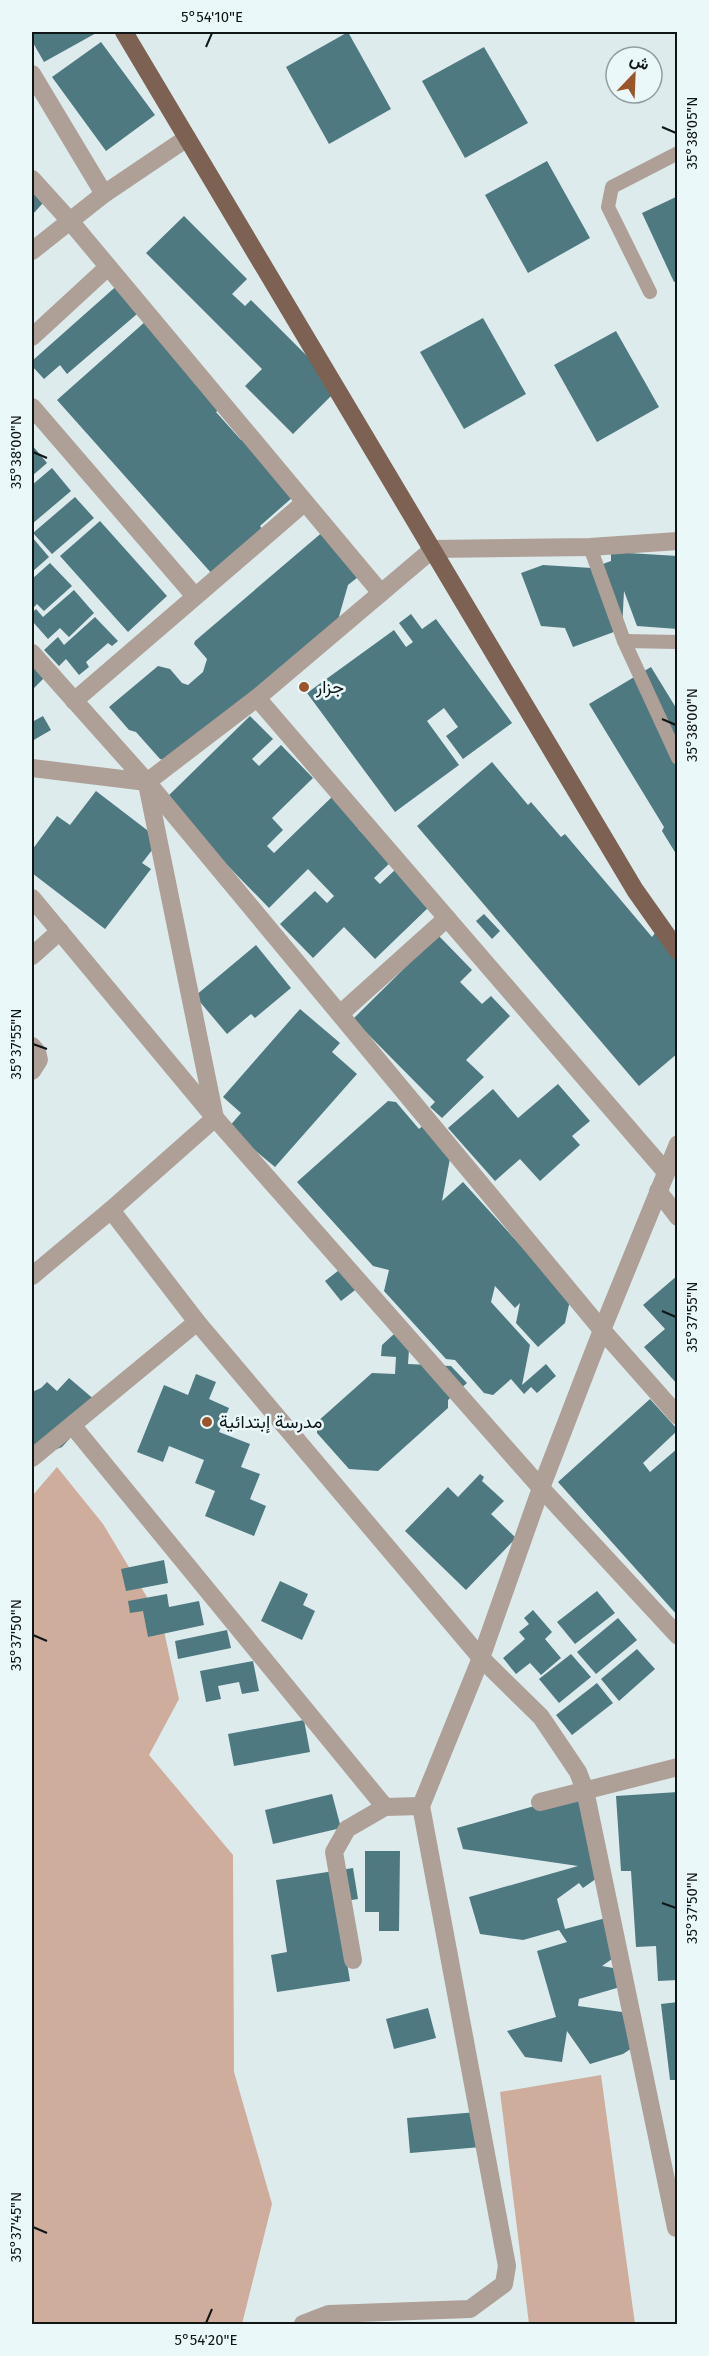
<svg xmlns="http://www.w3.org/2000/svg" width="709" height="2356" font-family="'Fira Sans',Vazirmatn,sans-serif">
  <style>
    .green { fill: #cead9c }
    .building { fill: #4e7980 }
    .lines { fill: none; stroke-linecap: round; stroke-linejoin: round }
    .lane { stroke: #ae9f97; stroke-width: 14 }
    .street { stroke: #ae9f97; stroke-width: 18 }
    .primary { stroke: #7d6254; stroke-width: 18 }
    .ticks { fill: none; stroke: #101516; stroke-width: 2 }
    .poi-dot { fill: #9b552b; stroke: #eaf8fa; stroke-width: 2 }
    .labels { text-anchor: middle; stroke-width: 5; stroke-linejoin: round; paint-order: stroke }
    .poi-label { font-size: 18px; fill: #101516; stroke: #eaf8fa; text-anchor: start }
    .neatline { fill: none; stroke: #101516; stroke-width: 2 }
    .ticks-label { font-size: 15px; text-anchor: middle; fill: #101516 }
  </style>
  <rect width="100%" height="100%" fill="#ddebed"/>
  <!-- green -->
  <g class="green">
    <polygon points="57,1467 103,1524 162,1622 179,1699 149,1755 233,1855 234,2072 272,2204 242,2324 32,2324 32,1496"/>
    <polygon points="601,2075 635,2324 529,2324 500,2092"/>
  </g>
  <!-- building -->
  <g class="building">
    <polygon points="32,32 98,32 44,62 32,41"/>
    <polygon points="348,32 391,109 329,144 286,67"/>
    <polygon points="101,42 155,115 106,151 52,77"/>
    <polygon points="484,47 528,123 465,158 422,81"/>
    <polygon points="547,161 590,238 528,273 485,195"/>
    <polygon points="32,192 43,203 32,215"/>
    <polygon points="678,196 678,280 674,282 642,213"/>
    <polygon points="184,216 247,279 232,294 245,306 251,300 339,388 293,434 245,386 262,369 146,253"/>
    <polygon points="121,282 144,308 67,374 60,365 44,379 32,366 32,361"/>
    <polygon points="155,313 230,400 216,412 241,440 243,438 294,496 260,526 263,530 213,575 57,400"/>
    <polygon points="483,318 526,394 464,429 420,352"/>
    <polygon points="616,331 659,407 597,442 554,365"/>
    <polygon points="32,445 47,463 32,476"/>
    <polygon points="52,468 71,491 32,524 32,485"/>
    <polygon points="75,497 94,518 52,554 33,533"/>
    <polygon points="100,521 167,596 128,632 60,556"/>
    <polygon points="325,530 363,573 348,585 338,620 181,765 160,759 136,732 129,730 109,707 158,666 170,669 182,683 188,685 203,672 207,659 194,644 195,641"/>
    <polygon points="32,537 49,557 32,572"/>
    <polygon points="611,552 678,556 678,629 637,626 624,591 622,629 573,647 565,628 541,626 521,573 543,565 592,568 611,561"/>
    <polygon points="50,563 72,586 44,611 37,604 32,609 32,579"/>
    <polygon points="74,590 94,613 69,637 60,628 48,639 33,622 32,623 32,613 36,609 43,617"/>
    <polygon points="411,614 422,629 436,619 512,723 463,759 446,736 458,727 444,708 427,721 459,765 395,812 307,693 394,630 406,647 413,642 399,623"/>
    <polygon points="95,617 118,641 112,646 108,643 86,662 89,667 79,675 66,659 59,666 44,650 58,637 64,645"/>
    <polygon points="32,666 44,678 32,690"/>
    <polygon points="651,667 678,711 678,857 662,831 664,827 589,704"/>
    <polygon points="43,716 51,730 32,741 32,722"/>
    <polygon points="250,716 273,739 252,759 259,766 281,745 313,778 272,818 283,830 267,846 274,853 335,794 363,823 358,829 391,862 374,878 380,884 396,869 431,905 375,959 344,927 313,958 280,924 315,891 327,903 334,896 308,869 269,908 164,800"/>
    <polygon points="492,762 528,805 531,802 561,837 565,834 652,937 655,933 678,959 678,1053 639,1086 417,826"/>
    <polygon points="96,791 160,840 142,863 151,869 105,929 32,873 32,850 57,816 70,825"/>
    <polygon points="484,914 500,931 492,939 476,921"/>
    <polygon points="438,935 472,970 460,982 482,1004 491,996 510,1016 466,1060 484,1077 442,1118 430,1107 435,1102 353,1019"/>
    <polygon points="256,945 291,988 255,1018 251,1014 227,1034 195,996"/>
    <polygon points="300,1009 340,1043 332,1052 357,1074 275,1167 228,1128 241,1113 223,1097"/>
    <polygon points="558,1084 590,1121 572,1136 580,1145 540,1181 520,1159 495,1181 448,1128 493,1089 518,1118"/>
    <polygon points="388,1101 396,1102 419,1129 425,1124 451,1153 442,1201 463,1182 570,1300 565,1323 538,1347 516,1323 520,1303 515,1308 495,1286 491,1302 530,1345 522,1385 546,1364 556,1376 537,1393 531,1387 524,1394 511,1379 493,1395 484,1393 455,1360 446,1359 384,1291 389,1270 373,1266 297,1182"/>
    <polygon points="343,1267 359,1287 341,1301 325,1281"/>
    <polygon points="678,1275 678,1385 644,1347 665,1329 643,1305"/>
    <polygon points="394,1334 410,1335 408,1364 451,1366 467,1383 448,1400 448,1408 378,1471 349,1469 317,1433 317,1422 372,1373 395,1374 396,1357 381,1356 382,1345"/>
    <polygon points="196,1374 216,1382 209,1399 229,1408 219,1432 250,1444 241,1467 260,1474 250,1499 266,1506 254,1536 205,1516 215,1491 195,1483 204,1460 169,1446 163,1462 137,1452 164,1385 188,1395"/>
    <polygon points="69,1378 96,1401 82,1425 62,1447 36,1457 32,1453 32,1392 41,1388 47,1382 57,1391"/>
    <polygon points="650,1399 678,1430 643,1463 650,1472 678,1448 678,1616 558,1482"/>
    <polygon points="480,1474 484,1477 482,1481 504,1501 491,1514 516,1538 466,1590 405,1531 448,1487 458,1497"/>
    <polygon points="164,1560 168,1583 126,1591 121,1569"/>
    <polygon points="280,1581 308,1594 303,1605 315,1611 302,1640 261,1621"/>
    <polygon points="597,1591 615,1613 575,1644 557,1622"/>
    <polygon points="167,1594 169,1607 199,1601 204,1625 148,1637 143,1611 130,1613 128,1601"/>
    <polygon points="533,1610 552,1632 545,1639 561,1658 541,1675 530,1663 516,1674 503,1658 525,1639 519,1632 529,1624 524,1618"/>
    <polygon points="618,1618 637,1640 596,1674 577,1652"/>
    <polygon points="227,1630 231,1648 178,1659 175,1641"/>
    <polygon points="637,1649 655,1669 619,1701 601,1679"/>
    <polygon points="571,1654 591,1677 559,1703 539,1679"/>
    <polygon points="253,1661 259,1691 242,1694 239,1682 218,1686 221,1699 206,1702 200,1671"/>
    <polygon points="597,1683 613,1703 572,1735 556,1715"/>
    <polygon points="304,1720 310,1752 234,1766 228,1734"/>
    <polygon points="584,1792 607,1871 583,1888 579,1883 557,1899 565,1929 617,1915 622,1952 602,1966 630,1971 634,1983 579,1999 578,2006 622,2012 632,2048 623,2054 590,2064 567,2031 562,2062 525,2057 507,2031 556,2017 537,1951 567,1942 559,1930 523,1940 480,1934 469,1897 578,1866 463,1849 457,1828"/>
    <polygon points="678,1792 678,1980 658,1981 656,1946 636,1947 631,1871 621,1871 616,1796"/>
    <polygon points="332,1794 341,1828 273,1844 265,1810"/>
    <polygon points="365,1851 400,1851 399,1931 379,1931 379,1912 365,1912"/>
    <polygon points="353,1868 358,1899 345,1901 341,1925 350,1981 277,1992 271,1955 287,1952 276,1880"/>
    <polygon points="678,2002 678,2080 670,2080 661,2004"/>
    <polygon points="428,2008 436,2038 394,2049 386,2019"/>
    <polygon points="477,2112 481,2147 410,2153 407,2118"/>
  </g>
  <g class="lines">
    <!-- lane -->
    <g class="lane">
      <polyline points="650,292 608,207 612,187 678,153"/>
      <polyline points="590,547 624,641 678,758"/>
      <polyline points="624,641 678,642"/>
    </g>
    <!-- street -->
    <g class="street">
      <polyline points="32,74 104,194"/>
      <polyline points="32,179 70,221 381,593"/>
      <polyline points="32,251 104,194 187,138"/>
      <polyline points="32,337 108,267"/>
      <polyline points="32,407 194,595"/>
      <polyline points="32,653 147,782 602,1330 678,1416"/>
      <polyline points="257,698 666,1172"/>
      <polyline points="74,701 304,503"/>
      <polyline points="32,768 147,782 257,698 433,549 590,547 678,541"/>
      <polyline points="32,898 215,1118 541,1488 678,1636"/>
      <polyline points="32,956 60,931"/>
      <polyline points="340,1014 447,918"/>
      <polyline points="32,1046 37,1052 39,1060 32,1071"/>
      <polyline points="658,1191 678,1217"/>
      <polyline points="111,1210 197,1322 481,1658 541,1717 578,1772 585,1790 676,2228"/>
      <polyline points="32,1276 111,1210 215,1118 147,784"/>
      <polyline points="72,1425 385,1807 421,1806"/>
      <polyline points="32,1458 197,1322"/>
      <polyline points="540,1802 678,1767"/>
      <polyline points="353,1960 334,1852 347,1829 385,1807"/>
      <polyline points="303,2324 329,2314 470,2309 504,2284 507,2266 421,1806 481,1658 541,1488 602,1330 678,1144"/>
    </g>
    <!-- primary -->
    <polyline class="primary" points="124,32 635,890 678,951"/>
  </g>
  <!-- ticks -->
  <path class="ticks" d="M 206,47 L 212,33M 662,127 L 676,133M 33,452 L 47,458M 662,719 L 676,725M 33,1044 L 47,1049M 662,1311 L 676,1317M 33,1635 L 47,1641M 662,1903 L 676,1908M 33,2227 L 47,2233M 206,2323 L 212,2309"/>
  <!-- markers -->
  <g class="poi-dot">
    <circle cx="304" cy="687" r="6"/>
    <circle cx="207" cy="1422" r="6"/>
  </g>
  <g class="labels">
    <!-- poi labels -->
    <g class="poi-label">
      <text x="316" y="693">جزار</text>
      <text x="219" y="1428">مدرسة إبتدائية</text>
    </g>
  </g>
  <!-- border -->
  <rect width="709" height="2356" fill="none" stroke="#eaf8fa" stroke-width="66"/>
  <!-- north arrow -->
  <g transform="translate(634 75) rotate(23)"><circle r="28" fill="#eaf8fa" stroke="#939d9f" stroke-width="1.5"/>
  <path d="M0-4.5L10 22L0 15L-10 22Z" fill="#9b552b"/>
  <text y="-9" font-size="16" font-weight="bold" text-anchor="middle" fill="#101516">ش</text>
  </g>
  <rect x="33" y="33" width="643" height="2290" class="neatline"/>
  <g class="ticks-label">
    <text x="212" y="22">5°54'10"E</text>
    <text transform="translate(692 133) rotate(-90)" y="5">35°38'05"N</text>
    <text transform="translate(16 452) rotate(-90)" y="5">35°38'00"N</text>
    <text transform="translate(692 725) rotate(-90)" y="5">35°38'00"N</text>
    <text transform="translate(16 1044) rotate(-90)" y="5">35°37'55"N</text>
    <text transform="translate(692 1317) rotate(-90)" y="5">35°37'55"N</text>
    <text transform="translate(16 1635) rotate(-90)" y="5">35°37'50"N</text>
    <text transform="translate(692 1908) rotate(-90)" y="5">35°37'50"N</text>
    <text transform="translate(16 2227) rotate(-90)" y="5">35°37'45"N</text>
    <text x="206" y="2345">5°54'20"E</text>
  </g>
</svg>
